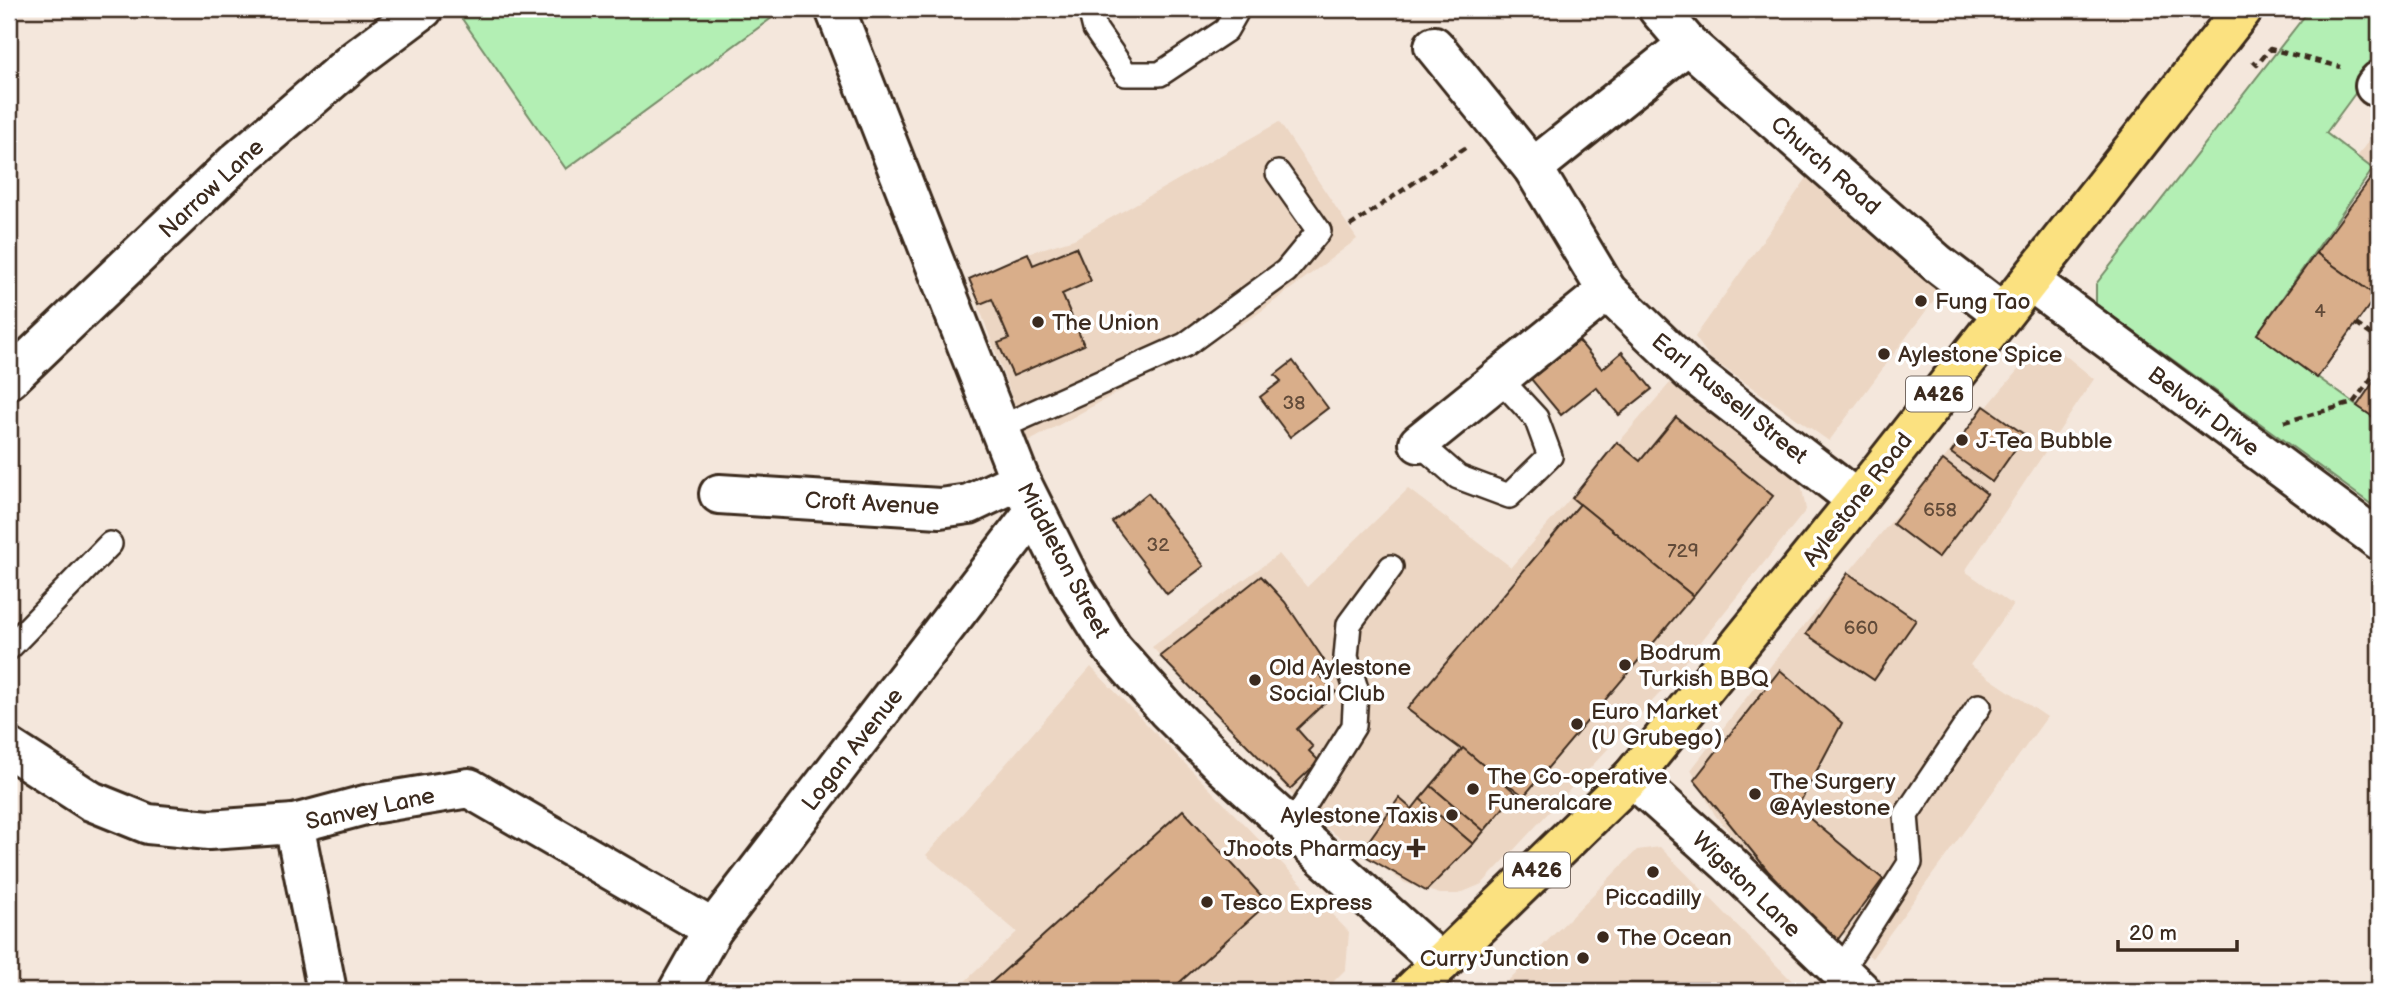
<svg xmlns="http://www.w3.org/2000/svg" width="2388" height="1000" font-family="'Balsamiq Sans',sans-serif">
  <style>
    .built { fill: #ecd6c3 }
    .green { fill: #b3efb4; stroke: #778c69; stroke-width: 2 }
    .building { fill: #d9ae8a; stroke: #3b2a1e; stroke-width: 2 }
    .lines { fill: none; stroke-linecap: round; stroke-linejoin: round }
    .lane-casing { stroke: #3b2a1e; stroke-width: 28 }
    .street-casing { stroke: #3b2a1e; stroke-width: 44 }
    .secondary-casing { stroke: #3b2a1e; stroke-width: 44 }
    .primary-casing { stroke: #3b2a1e; stroke-width: 44 }
    .path { stroke: #3b2a1e; stroke-width: 4.5; stroke-dasharray: 7 5; stroke-linecap: butt }
    .lane { stroke: #fff; stroke-width: 23 }
    .street { stroke: #fff; stroke-width: 38 }
    .secondary { stroke: #fff; stroke-width: 38 }
    .primary { stroke: #fbe180; stroke-width: 38 }
    .poi-dot { fill: #3b2a1e; stroke: #fff; stroke-width: 2.5 }
    .labels { text-anchor: middle; stroke-width: 7; stroke-linejoin: round; paint-order: stroke }
    .number-label { font-size: 19px; fill: #624b39 }
    .shield { fill: #fff; stroke: #766a62; stroke-width: 2 }
    .shield-label { font-size: 21px; font-weight: bold; fill: #3b2a1e }
    .street-label { font-size: 23px; fill: #3b2a1e; stroke: #fff }
    .poi-label { font-size: 23px; fill: #3b2a1e; stroke: #fff; text-anchor: start }
  </style>
  <rect width="100%" height="100%" fill="#f4e7dc"/>
  <filter id="ink" filterUnits="userSpaceOnUse"><feTurbulence type="fractalNoise" baseFrequency=".0143" numOctaves="2"/><feDisplacementMap in="SourceGraphic" scale="14" xChannelSelector="R" yChannelSelector="G"/><feConvolveMatrix kernelMatrix="1 2 1 2 8 2 1 2 1" color-interpolation-filters="sRGB"/></filter>
  <g filter="url(#ink)">
    <!-- built -->
    <g class="built">
      <polygon points="1279,122 1357,239 1252,318 1028,442 969,279 1028,253 1074,239"/>
      <polygon points="2379,126 2379,173 2357,157"/>
      <polygon points="1809,175 1940,292 1829,441 1711,359 1695,337"/>
      <polygon points="2038,346 2054,346 2094,379 1965,571 2013,605 1970,665 2047,717 1872,958 1756,864 1715,815 1691,770 1776,659"/>
      <polygon points="1670,383 1801,483 1806,510 1660,693 1482,884 1458,894 1440,894 1405,883 1319,823 1152,647 1279,554 1307,587 1408,489 1511,567"/>
      <polygon points="1091,667 1349,932 1346,969 1324,991 955,991 1017,932 926,855"/>
      <polygon points="1660,847 1796,985 1790,991 1498,991 1637,850"/>
    </g>
    <!-- green -->
    <g class="green">
      <polygon points="463,9 784,9 566,169 458,13"/>
      <polygon points="2310,9 2379,9 2379,61 2326,133 2373,169 2257,334 2379,421 2379,510 2096,304 2096,284"/>
    </g>
    <!-- building -->
    <g class="building">
      <polygon points="2376,171 2379,173 2379,292 2376,296 2316,253"/>
      <polygon points="1076,247 1091,281 1062,294 1084,345 1013,376 998,343 1009,339 992,299 980,304 969,279 1028,253 1033,265"/>
      <polygon points="2316,253 2376,296 2317,378 2257,334"/>
      <polygon points="1579,341 1602,369 1622,352 1652,389 1619,415 1596,387 1561,415 1531,379"/>
      <polygon points="1293,361 1328,408 1290,437 1260,397 1281,381 1275,375"/>
      <polygon points="2379,374 2379,421 2357,406"/>
      <polygon points="1984,406 2025,435 1992,482 1951,453"/>
      <polygon points="1676,417 1773,496 1693,596 1572,498 1617,442 1640,461"/>
      <polygon points="1943,460 1987,494 1938,558 1893,524"/>
      <polygon points="1148,493 1204,566 1167,594 1112,522"/>
      <polygon points="1580,504 1693,596 1524,796 1407,709"/>
      <polygon points="1848,573 1916,620 1874,680 1806,634"/>
      <polygon points="1261,576 1285,602 1324,660 1314,669 1336,692 1297,729 1313,747 1309,751 1319,761 1290,789 1160,656"/>
      <polygon points="1780,670 1842,723 1797,808 1883,879 1836,942 1768,871 1694,780"/>
      <polygon points="1463,748 1516,793 1484,831 1431,786"/>
      <polygon points="1431,786 1484,831 1473,844 1420,799"/>
      <polygon points="1399,798 1412,809 1420,799 1473,844 1426,891 1360,853"/>
      <polygon points="1183,810 1268,903 1170,991 982,991"/>
    </g>
    <g class="lines">
      <!-- lane casing -->
      <g class="lane-casing">
        <g id="lane">
          <polyline points="1090,9 1095,29 1126,74 1160,74 1226,30 1238,9"/>
          <polyline points="1001,427 1185,345 1286,271 1319,231 1278,173"/>
          <polyline points="1419,443 1458,477 1509,496 1550,456 1536,418 1499,378"/>
          <polyline points="9,648 110,544"/>
          <polyline points="1291,827 1354,726 1356,689 1346,657 1349,624 1391,567"/>
          <polyline points="1839,973 1910,863 1906,815 1979,706"/>
        </g>
      </g>
      <!-- street casing -->
      <g class="street-casing">
        <g id="street">
          <polyline points="1658,9 1688,44 1937,263 2002,313"/>
          <polyline points="1434,46 1533,168 1607,291 1690,371 1857,500"/>
          <polyline points="2375,86 2379,81"/>
          <polyline points="1533,168 1688,44"/>
          <polyline points="2030,281 2379,540"/>
          <polyline points="9,379 235,163 355,60 423,9"/>
          <polyline points="1419,443 1607,291"/>
          <polyline points="719,494 940,508 969,504 1020,480"/>
          <polyline points="9,748 91,801 148,824 209,830 294,824 365,805 469,788 713,929"/>
          <polyline points="294,824 327,991"/>
          <polyline points="678,991 713,929 1034,512"/>
        </g>
      </g>
      <!-- secondary casing -->
      <g class="secondary-casing">
        <g id="secondary">
          <polyline points="835,9 1020,480 1072,584 1112,648 1167,710 1224,767 1441,963"/>
          <polyline points="1632,777 1727,862 1861,991"/>
        </g>
      </g>
      <!-- primary casing -->
      <g class="primary-casing">
        <polyline id="primary" points="1412,991 1632,777 1857,500 2243,9"/>
      </g>
      <!-- path -->
      <g class="path">
        <polyline points="2253,61 2257,65 2270,49 2341,67"/>
        <polyline points="1350,226 1468,146"/>
        <polyline points="2356,324 2379,340"/>
        <polyline points="2284,422 2353,403 2379,368"/>
      </g>
      <!-- lane -->
      <use href="#lane" class="lane"/>
      <!-- street -->
      <use href="#street" class="street"/>
      <!-- secondary -->
      <use href="#secondary" class="secondary"/>
      <!-- primary -->
      <use href="#primary" class="primary"/>
    </g>
  </g>
  <!-- markers -->
  <g class="poi-dot">
    <circle cx="1921" cy="301" r="7"/>
    <circle cx="1038" cy="322" r="7"/>
    <circle cx="1884" cy="354" r="7"/>
    <circle cx="1962" cy="440" r="7"/>
    <circle cx="1625" cy="665" r="7"/>
    <circle cx="1255" cy="680" r="7"/>
    <circle cx="1577" cy="724" r="7"/>
    <circle cx="1473" cy="789" r="7"/>
    <circle cx="1755" cy="794" r="7"/>
    <circle cx="1452" cy="815" r="7"/>
    <path d="M1412.5 837.5h7v7h7v7h-7v7h-7v-7h-7v-7h7z"/>
    <circle cx="1653" cy="872" r="7"/>
    <circle cx="1207" cy="902" r="7"/>
    <circle cx="1603" cy="937" r="7"/>
    <circle cx="1583" cy="958" r="7"/>
  </g>
  <g class="labels">
    <!-- number labels -->
    <g class="number-label">
      <text x="2320" y="317">4</text>
      <text x="1294" y="409">38</text>
      <text x="1940" y="516">658</text>
      <text x="1158" y="551">32</text>
      <text x="1683" y="557">729</text>
      <text x="1861" y="634">660</text>
    </g>
    <!-- shield labels -->
    <g class="shield">
      <rect x="1906" y="376.5" width="66" height="35" rx="5"/>
      <rect x="1504" y="852.5" width="66" height="35" rx="5"/>
    </g>
    <g class="shield-label">
      <text x="1939" y="401">A426</text>
      <text x="1537" y="877">A426</text>
    </g>
    <!-- street labels -->
    <g class="street-label">
      <text transform="translate(1826 165) rotate(41)" y="8">Church Road</text>
      <text transform="translate(211 188) rotate(-43)" y="8">Narrow Lane</text>
      <text transform="translate(1730 398) rotate(39)" y="8">Earl Russell Street</text>
      <text transform="translate(2204 411) rotate(37)" y="8">Belvoir Drive</text>
      <text transform="translate(1857 499) rotate(-52)" y="8">Aylestone Road</text>
      <text transform="translate(872 503) rotate(3)" y="8">Croft Avenue</text>
      <text transform="translate(1064 560) rotate(62)" y="8">Middleton Street</text>
      <text transform="translate(852 749) rotate(-52)" y="8">Logan Avenue</text>
      <text transform="translate(370 808) rotate(-12)" y="8">Sanvey Lane</text>
      <text transform="translate(1747 884) rotate(44)" y="8">Wigston Lane</text>
    </g>
    <!-- poi labels -->
    <g class="poi-label">
      <text x="1935" y="309">Fung Tao</text>
      <text x="1052" y="330">The Union</text>
      <text x="1898" y="362">Aylestone Spice</text>
      <text x="1976" y="448">J-Tea Bubble</text>
      <text x="1639" y="660">Bodrum<tspan x="1639" dy="26">Turkish BBQ</tspan></text>
      <text x="1269" y="675">Old Aylestone<tspan x="1269" dy="26">Social Club</tspan></text>
      <text x="1591" y="719">Euro Market<tspan x="1591" dy="26">(U Grubego)</tspan></text>
      <text x="1487" y="784">The Co-operative<tspan x="1487" dy="26">Funeralcare</tspan></text>
      <text x="1769" y="789">The Surgery<tspan x="1769" dy="26">@Aylestone</tspan></text>
      <text x="1438" y="823" text-anchor="end">Aylestone Taxis</text>
      <text x="1402" y="856" text-anchor="end">Jhoots Pharmacy</text>
      <text x="1653" y="905" text-anchor="middle">Piccadilly</text>
      <text x="1221" y="910">Tesco Express</text>
      <text x="1617" y="945">The Ocean</text>
      <text x="1569" y="966" text-anchor="end">Curry Junction</text>
    </g>
  </g>
  <!-- margin -->
  <rect width="2388" height="1000" fill="none" stroke="#fff" stroke-width="35"/>
  <rect x="18" y="18" width="2353" height="965" fill="none" stroke="#3b2a1e" stroke-width="2.5" filter="url(#ink)"/>
  <!-- scale -->
  <path d="M2118 940v10h119v-10" fill="none" stroke="#3b2a1e" stroke-width="3.5"/>
  <text x="2129" y="940" font-size="21" fill="#3b2a1e" stroke="#ffffff" stroke-width="5" paint-order="stroke">20 m</text>
</svg>
